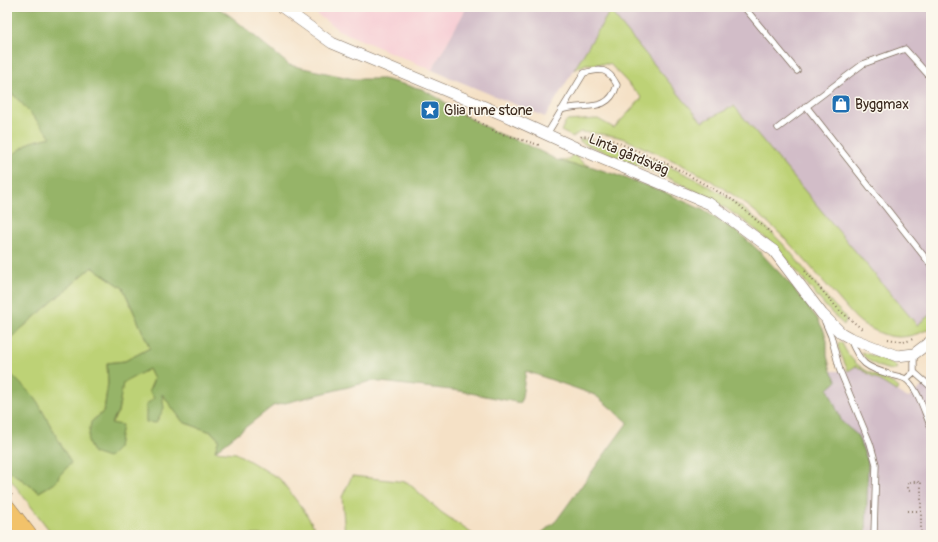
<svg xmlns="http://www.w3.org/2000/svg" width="938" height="542" font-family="Pangolin,sans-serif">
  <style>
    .built { fill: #f7cfd5 }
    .industrial { fill: #d2bdc8 }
    .green { fill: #bdd276; stroke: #7c7e4a }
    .forest { fill: #96b467; stroke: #686f42 }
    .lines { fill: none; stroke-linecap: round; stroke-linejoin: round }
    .service-casing { stroke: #7c6a59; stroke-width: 7 }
    .minor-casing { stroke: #7c6a59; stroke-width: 12 }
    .primary-casing { stroke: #7c6a59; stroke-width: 18 }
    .path { stroke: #7c6a59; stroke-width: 2; stroke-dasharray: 1 3; stroke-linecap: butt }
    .service { stroke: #fff; stroke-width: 5.5 }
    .minor { stroke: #fff; stroke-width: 11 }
    .primary { stroke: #f2c26a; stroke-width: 17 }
    .labels { text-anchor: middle; stroke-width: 3; stroke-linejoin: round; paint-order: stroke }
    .poi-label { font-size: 14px; fill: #3b2a1e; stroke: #fbf7ec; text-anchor: start }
    .street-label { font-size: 14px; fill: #3b2a1e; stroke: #fbf7ec }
  </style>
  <rect width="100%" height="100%" fill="#fbf7ec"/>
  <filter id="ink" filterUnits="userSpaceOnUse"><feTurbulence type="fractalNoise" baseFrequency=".025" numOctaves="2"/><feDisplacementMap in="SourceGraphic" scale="8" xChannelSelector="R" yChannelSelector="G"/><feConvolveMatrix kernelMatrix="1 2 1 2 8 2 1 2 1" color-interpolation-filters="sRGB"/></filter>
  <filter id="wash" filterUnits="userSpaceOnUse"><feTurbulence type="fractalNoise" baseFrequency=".012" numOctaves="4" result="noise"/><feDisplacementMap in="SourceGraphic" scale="16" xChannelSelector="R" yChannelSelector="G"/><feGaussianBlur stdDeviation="0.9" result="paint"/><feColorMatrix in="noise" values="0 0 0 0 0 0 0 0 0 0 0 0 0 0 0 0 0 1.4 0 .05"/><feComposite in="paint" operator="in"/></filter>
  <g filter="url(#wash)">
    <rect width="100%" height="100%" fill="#f5e1c6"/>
    <!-- built -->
    <polygon class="built" points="307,7 467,7 432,70 340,31"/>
    <!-- industrial -->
    <g class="industrial">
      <polygon points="467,7 931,7 931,314 917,325 734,106 702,122 610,11 545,117 432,70"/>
      <polygon points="856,366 908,398 931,379 931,535 866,535 867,499 857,435 842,422 828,388 836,381 831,371 848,371"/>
    </g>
    <!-- green -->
    <g class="green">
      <path d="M 610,11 L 702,122 L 734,106 L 917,325 L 931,314 L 931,328 C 904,341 889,340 863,324 C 854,318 846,307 838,298 C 822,280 806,261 790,244 C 750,201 701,171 647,149 C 637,145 625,138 614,136 C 603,134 591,133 580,132 L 573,137 L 561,131 L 566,121 L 598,119 L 614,128 L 642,98 L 610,64 L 586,64 L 574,70 Z"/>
      <polygon points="7,90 16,97 52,137 31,142 7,159"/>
      <path d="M 581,139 C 592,140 603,145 614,148 C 677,165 735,194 781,242 C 803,265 820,293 844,315 L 846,320 L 844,325 C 817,301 798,268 771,243 C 727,202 680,182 625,160 C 611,155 598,149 585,144 L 579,141 Z"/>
      <polygon points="573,154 583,163 590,166 577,166 559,161 568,160"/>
      <polygon points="92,267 123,288 150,348 125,361 107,363 108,383 104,411 91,422 111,424 118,412 123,382 149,369 154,379 149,391 162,393 183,422 211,432 219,440 215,451 236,453 280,479 305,512 319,535 53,535 7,475 7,469 39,492 56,482 59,476 36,399 7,370 7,341"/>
      <path d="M 839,342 L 842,343 C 849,360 861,369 877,376 C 885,380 893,382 899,388 L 896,391 L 856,366 L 848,371 L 838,347 Z"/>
      <path d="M 861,352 C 870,355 893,360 897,368 L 894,370 C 883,370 866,361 861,352 Z"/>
      <polygon points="352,476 407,482 441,512 474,535 345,535 342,497"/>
    </g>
    <!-- forest -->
    <g class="forest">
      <polygon points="7,7 217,7 233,18 289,65 354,79 383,79 422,89 440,99 460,113 486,127 497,133 526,144 559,161 577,166 590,166 662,191 703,210 739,233 758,250 790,284 817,318 824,331 827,341 827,356 831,371 837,381 828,389 842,422 857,435 868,462 866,535 539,535 556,521 628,422 595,395 526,371 521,403 460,391 372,381 273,406 215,451 219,439 211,432 183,422 162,394 164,408 156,423 146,422 146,405 154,398 149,391 154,379 149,369 123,383 118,412 111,423 122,425 118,448 108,458 93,453 88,441 91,422 104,411 108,383 107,363 125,361 150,348 123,288 92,267 7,341 7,159 31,142 51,137 16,97 7,90"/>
      <polygon points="7,370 36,399 71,463 59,476 56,482 39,492 7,469"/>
    </g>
  </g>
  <g filter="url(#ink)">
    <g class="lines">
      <!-- service casing -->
      <g class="service-casing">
        <g id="service">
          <polyline points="744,7 797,71"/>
          <polyline points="806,106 931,265"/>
          <polyline points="778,128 863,64 905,49 931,78"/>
          <path d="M 547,134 L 584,73 C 601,68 608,68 617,85 C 608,115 583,102 561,110"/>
          <polyline points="825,322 831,336 840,371 870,443 876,464 874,535"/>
          <path d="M 850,339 C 861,365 865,367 892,375 C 896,376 903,377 907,380 C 919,391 924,412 931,427"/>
          <polyline points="914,372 931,387"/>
          <polyline points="906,379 914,372 914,354"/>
        </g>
      </g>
      <!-- minor casing -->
      <g class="minor-casing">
        <polyline id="minor" points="282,7 332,43 504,115 572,146 710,204 774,251 822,314 841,333 850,338 897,356 914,354 931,341"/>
      </g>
      <!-- primary casing -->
      <g class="primary-casing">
        <polyline id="primary" points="7,508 28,535"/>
      </g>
      <!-- path -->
      <g class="path">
        <polyline points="454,108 496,132 539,145"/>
        <polyline points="581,137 582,136 612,140 672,166 733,200 771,233"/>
        <polyline points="805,271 839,310 862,329"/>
        <polyline points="888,339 905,342 913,339"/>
        <polyline points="7,488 12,495"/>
        <polyline points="910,491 908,490 908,482 921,482 921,535"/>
        <polyline points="908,511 921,511"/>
      </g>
      <!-- service -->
      <use href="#service" class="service"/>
      <!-- minor -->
      <use href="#minor" class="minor"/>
      <!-- primary -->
      <use href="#primary" class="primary"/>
    </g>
  </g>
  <!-- icons -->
  <defs>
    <g id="shop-square" transform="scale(1)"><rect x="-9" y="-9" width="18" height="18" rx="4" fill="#1f6fb2" stroke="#fbf7ec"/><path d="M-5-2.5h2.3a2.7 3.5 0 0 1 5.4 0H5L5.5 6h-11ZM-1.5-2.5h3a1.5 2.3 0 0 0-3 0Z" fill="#fff"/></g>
    <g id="sight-square" transform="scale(1)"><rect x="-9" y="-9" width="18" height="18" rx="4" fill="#1f6fb2" stroke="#fbf7ec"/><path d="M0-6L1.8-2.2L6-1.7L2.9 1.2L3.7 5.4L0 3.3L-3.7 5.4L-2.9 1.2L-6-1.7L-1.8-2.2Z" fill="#fff"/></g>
  </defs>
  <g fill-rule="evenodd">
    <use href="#shop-square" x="841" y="104"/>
    <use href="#sight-square" x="430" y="110"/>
  </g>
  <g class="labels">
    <!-- poi labels -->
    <g class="poi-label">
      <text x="855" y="109">Byggmax</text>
      <text x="444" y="115">Glia rune stone</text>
    </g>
    <!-- street labels -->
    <g class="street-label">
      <text transform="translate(629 154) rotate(23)" y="5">Linta gårdsväg</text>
    </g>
  </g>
  <!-- margin -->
  <rect width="938" height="542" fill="none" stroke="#fbf7ec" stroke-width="24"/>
</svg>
